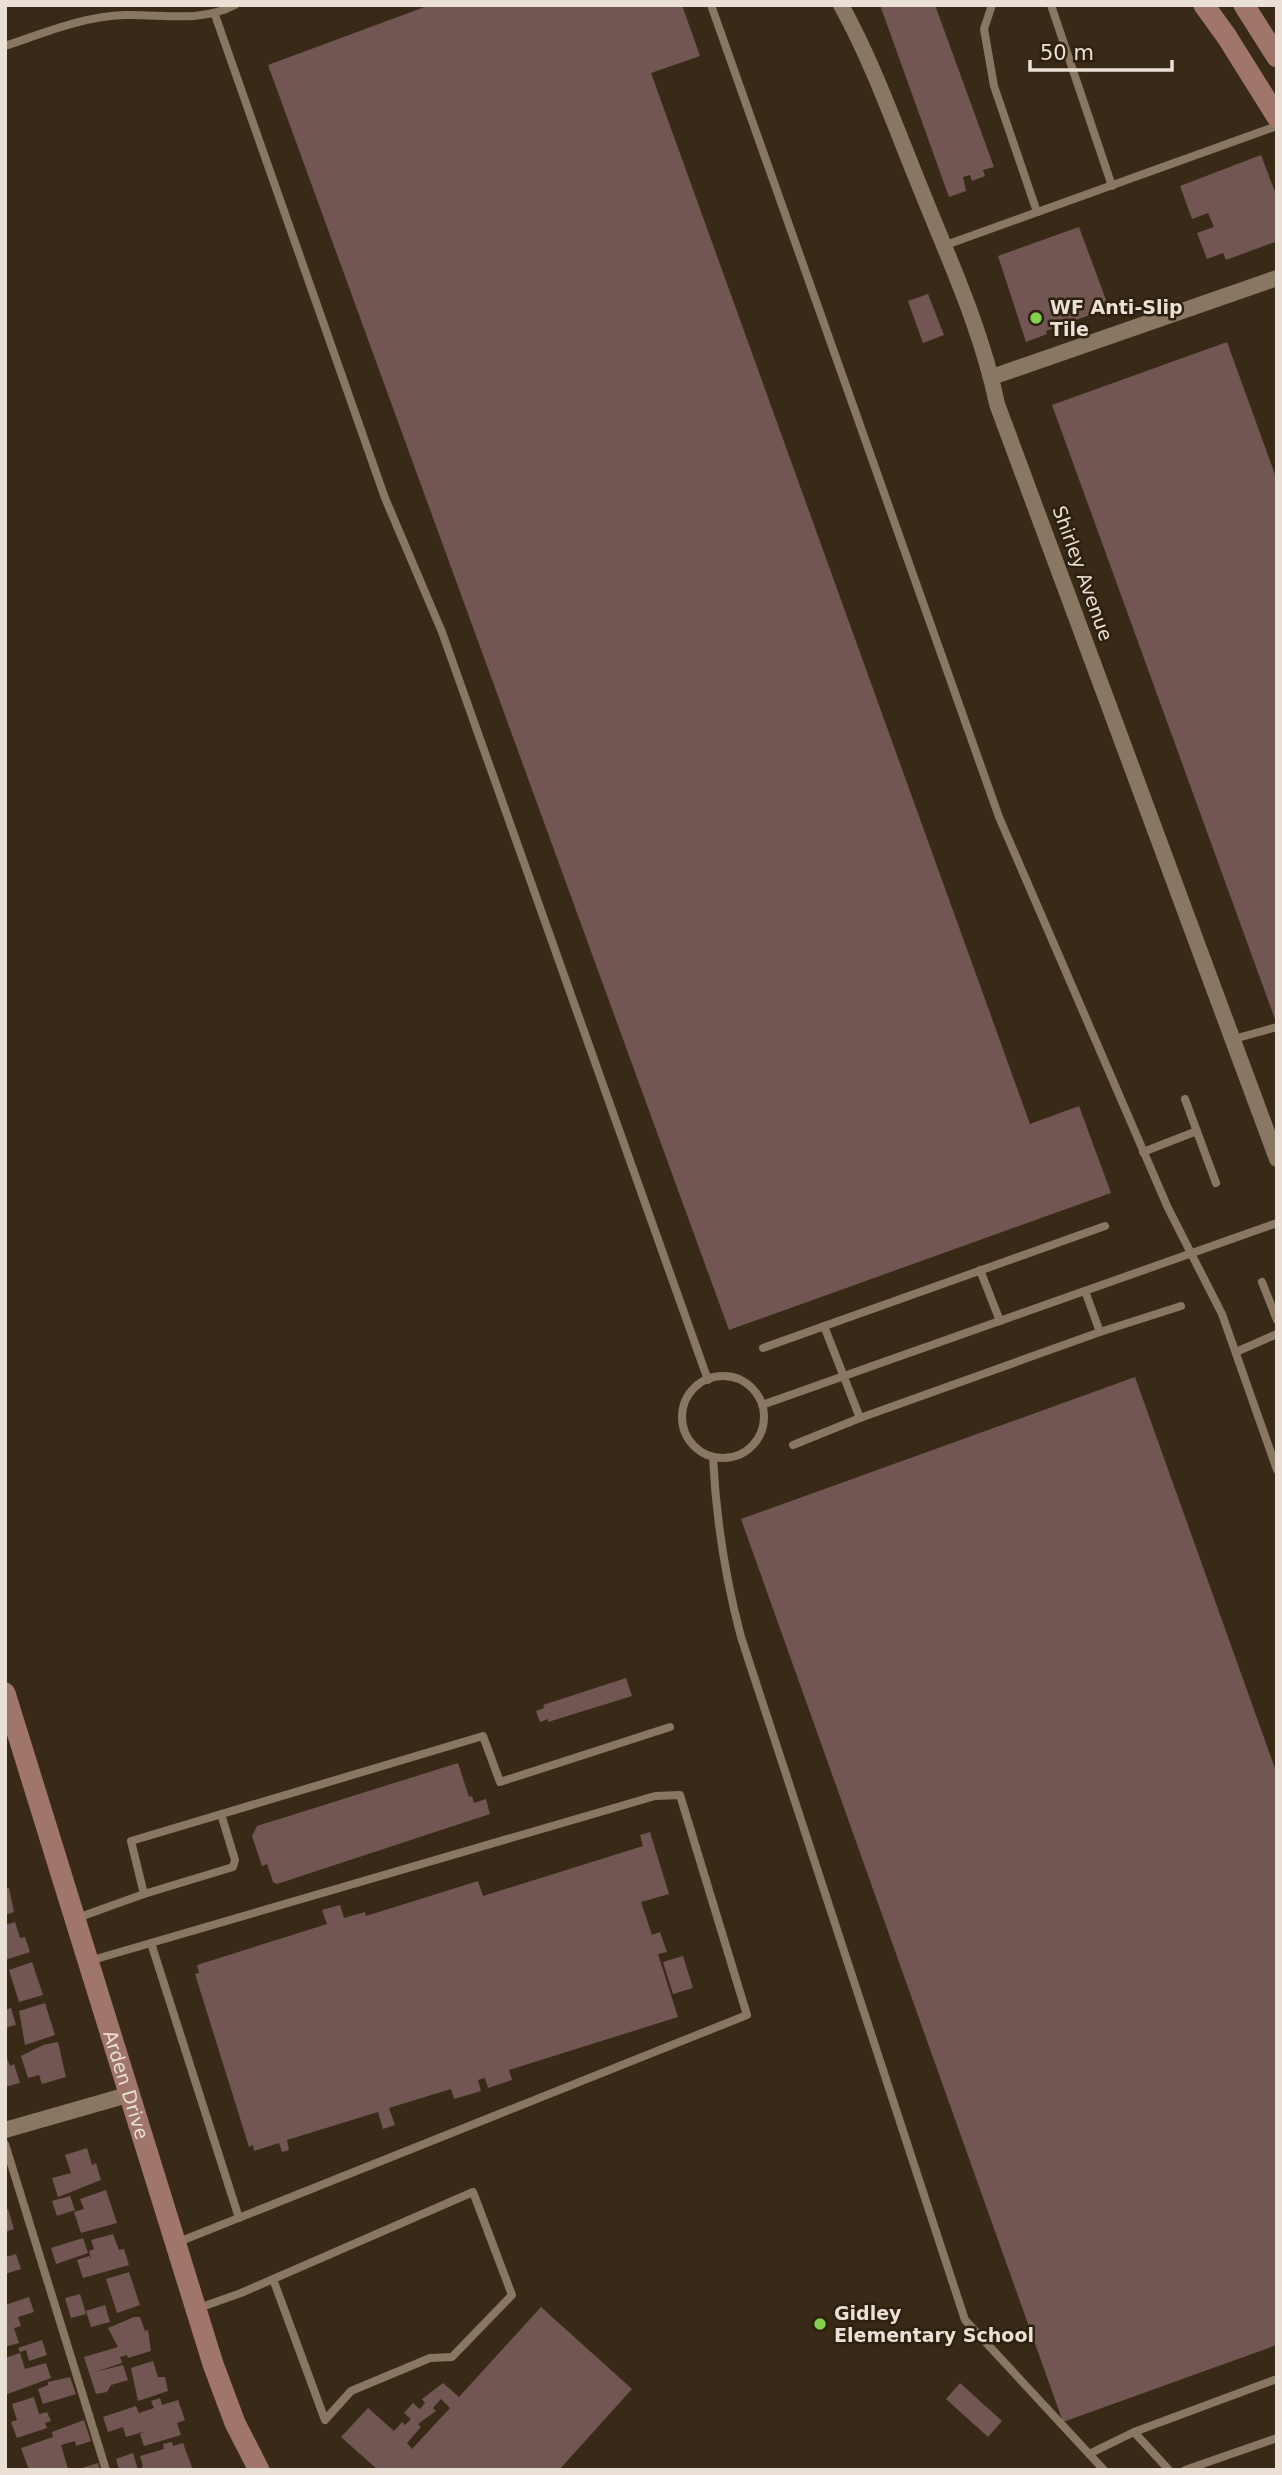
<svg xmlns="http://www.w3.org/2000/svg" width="1282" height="2475" font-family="'DejaVu Sans',sans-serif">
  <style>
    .building { fill: #715654; fill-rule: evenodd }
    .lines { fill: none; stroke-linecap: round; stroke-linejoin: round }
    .lane { stroke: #897762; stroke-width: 8 }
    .street { stroke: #897762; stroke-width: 16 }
    .secondary { stroke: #a0766a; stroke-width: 21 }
    .poi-dot { fill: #83d04e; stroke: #2e200e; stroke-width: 2.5 }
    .labels { text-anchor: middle; stroke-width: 5; stroke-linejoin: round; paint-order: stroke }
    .poi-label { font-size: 19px; font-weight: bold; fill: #eae0d5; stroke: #2e200e; text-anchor: start }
    .street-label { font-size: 19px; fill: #eae0d5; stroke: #2e200e }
  </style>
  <rect width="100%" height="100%" fill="#392a17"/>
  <!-- building -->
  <g class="building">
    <polygon points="430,5 682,5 700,56 651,73 1030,1124 1079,1106 1111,1193 729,1330 268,65"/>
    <polygon points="880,5 935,5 994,167 983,170 985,176 972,181 970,175 963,177 966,191 949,197"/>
    <polygon points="1261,155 1277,197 1277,246 1275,242 1226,260 1223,253 1207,259 1197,233 1214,227 1208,213 1192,219 1180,186"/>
    <polygon points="1079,227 1109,308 1046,331 1047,334 1026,342 998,256"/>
    <polygon points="928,294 944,335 923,343 908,301"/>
    <polygon points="1227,342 1277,480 1276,1022 1052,405"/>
    <polygon points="1135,1377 1277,1774 1277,2345 1063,2422 741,1519"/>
    <polygon points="626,1678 632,1696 548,1722 548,1719 540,1722 536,1711 544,1708 543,1705"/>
    <polygon points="458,1763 469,1797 472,1796 474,1803 486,1799 490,1814 277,1884 273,1882 267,1864 262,1866 252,1836 257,1826"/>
    <polygon points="650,1832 669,1894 641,1902 652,1935 660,1932 667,1952 658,1954 678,2017 509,2070 512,2080 488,2088 485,2078 478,2080 481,2091 454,2099 451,2089 389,2108 395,2125 383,2129 378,2112 287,2140 289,2150 282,2152 279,2143 254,2151 253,2145 249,2147 195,1974 199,1973 197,1965 327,1924 322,1910 340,1905 344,1918 365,1912 366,1916 478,1881 483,1896 643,1846 640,1835"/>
    <polygon points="9,1888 14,1912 5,1915 5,1889"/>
    <polygon points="15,1922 20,1938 25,1937 30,1952 5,1960 5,1925"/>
    <polygon points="683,1956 693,1988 673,1994 663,1962"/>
    <polygon points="32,1962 43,1995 19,2002 9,1970"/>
    <polygon points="45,2003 55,2035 25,2045 19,2011"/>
    <polygon points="11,2008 16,2025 5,2028 5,2010"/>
    <polygon points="58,2042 66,2077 42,2084 39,2075 28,2078 21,2056 43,2045"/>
    <polygon points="5,2053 10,2066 14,2064 20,2083 5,2087"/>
    <polygon points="87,2148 92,2165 96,2163 101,2180 58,2197 52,2178 71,2173 65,2155"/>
    <polygon points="106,2190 117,2223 81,2233 74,2212 84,2209 80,2199"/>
    <polygon points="70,2196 75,2210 57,2216 52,2201"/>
    <polygon points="8,2209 14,2229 5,2232 5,2210"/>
    <polygon points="113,2234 119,2250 124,2249 129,2265 83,2278 77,2260 89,2256 91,2259 89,2251 94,2249 91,2240"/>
    <polygon points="83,2238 88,2253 56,2264 51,2248"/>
    <polygon points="16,2254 21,2269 5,2274 5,2257"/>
    <polygon points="129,2272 140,2305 117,2313 106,2279"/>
    <polygon points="80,2294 86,2314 71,2318 65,2298"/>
    <polygon points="29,2297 34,2312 18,2317 21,2326 14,2328 19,2343 5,2347 5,2305"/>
    <polygon points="105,2305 110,2322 91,2327 86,2311"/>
    <path d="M 541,2307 L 632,2389 L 559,2470 L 378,2470 L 341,2437 L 368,2408 L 394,2431 L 402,2422 L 405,2425 L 411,2419 L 404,2413 L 413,2403 L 420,2409 L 425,2403 L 422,2399 L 443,2383 L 459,2397 ZM 441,2399 L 450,2408 L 412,2449 L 407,2443 L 421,2427 L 418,2424 L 436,2411 L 433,2408 Z"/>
    <polygon points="134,2317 140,2317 145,2331 148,2330 151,2351 128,2358 127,2355 120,2357 122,2363 95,2372 123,2365 128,2380 111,2385 107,2392 96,2394 84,2357 118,2347 108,2328"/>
    <polygon points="42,2340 47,2355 29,2361 26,2350 20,2352 18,2348"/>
    <polygon points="20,2353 25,2369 46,2363 51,2378 5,2395 5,2358"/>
    <polygon points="153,2361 158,2377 165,2377 168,2391 138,2401 131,2368"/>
    <polygon points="70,2377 76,2394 43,2404 38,2389 48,2385 48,2382"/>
    <polygon points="960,2383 1002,2421 988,2437 946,2399"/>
    <polygon points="34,2397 39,2414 47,2412 51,2421 45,2423 47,2428 17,2438 11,2422 17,2420 12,2404"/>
    <polygon points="160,2398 162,2405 178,2400 185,2420 177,2423 181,2435 144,2446 140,2434 143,2432 126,2437 123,2427 108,2432 103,2417 136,2406 139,2413 154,2408 151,2401"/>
    <polygon points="84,2420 91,2441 76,2446 75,2441 61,2445 68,2469 29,2470 21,2448 53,2437 52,2432"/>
    <polygon points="172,2442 173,2446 183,2443 193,2470 140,2470 143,2466 140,2456 164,2449 163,2444"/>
    <polygon points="133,2453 138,2470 119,2470 116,2459"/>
    <polygon points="98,2463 100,2470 79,2470 79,2469"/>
  </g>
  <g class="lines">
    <!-- lane -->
    <g class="lane">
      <polyline points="711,5 999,817 1168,1208 1222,1314 1277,1470"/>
      <polyline points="992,5 984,29 994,86 1037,212"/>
      <polyline points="1051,5 1112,186"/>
      <polyline points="215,15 385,498 442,632 708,1380"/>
      <path d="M 5,46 C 44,33 84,16 125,15 C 163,14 200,23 235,5"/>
      <polyline points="943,246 1277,126"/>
      <polyline points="1234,1039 1277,1027"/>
      <polyline points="1185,1099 1216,1183"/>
      <polyline points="1143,1152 1197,1131"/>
      <polyline points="980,1270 1000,1321"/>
      <polyline points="1262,1282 1277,1320"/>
      <polyline points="824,1326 860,1418 1100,1332 1085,1291"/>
      <polyline points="1100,1332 1181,1306"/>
      <polyline points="763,1348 1105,1226"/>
      <polyline points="1236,1352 1277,1334"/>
      <circle cx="723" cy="1417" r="41"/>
      <polyline points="762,1405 1277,1223"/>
      <polyline points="793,1445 860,1418"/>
      <path d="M 713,1457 C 716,1519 725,1577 741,1637 L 965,2320 L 1104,2470"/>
      <polyline points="144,1894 233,1867 235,1860 221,1814"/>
      <polyline points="77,1918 144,1894 131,1841 483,1736 500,1782 670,1727"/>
      <polyline points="151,1943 239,2218"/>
      <polyline points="89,1961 655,1796 680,1795 747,2015 176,2243"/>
      <polyline points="5,2144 106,2470"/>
      <polyline points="196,2309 241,2293 473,2192 512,2295 452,2357 430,2358 351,2391 325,2420 273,2279"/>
      <polyline points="1134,2432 1277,2379"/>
      <polyline points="1089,2454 1134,2432 1169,2470"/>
      <polyline points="1185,2470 1277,2438"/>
    </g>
    <!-- street -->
    <g class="street">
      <path d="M 841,5 C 873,63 895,126 920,187 C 948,257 982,330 997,404 L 1277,1159"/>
      <polyline points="992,377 1277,278"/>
      <polyline points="5,2130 131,2094"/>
    </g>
    <!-- secondary -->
    <g class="secondary">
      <polyline points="1204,5 1227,37 1277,117"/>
      <polyline points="1244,5 1277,57"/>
      <path id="s1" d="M 5,1693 L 213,2364 L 235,2423 L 259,2470"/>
    </g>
  </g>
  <!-- markers -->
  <g class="poi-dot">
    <circle cx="1036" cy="318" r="7"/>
    <circle cx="820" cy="2324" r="7"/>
  </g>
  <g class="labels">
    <!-- poi labels -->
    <g class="poi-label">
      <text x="1050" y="314">WF Anti-Slip<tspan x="1050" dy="22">Tile</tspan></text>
      <text x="834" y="2320">Gidley<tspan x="834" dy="22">Elementary School</tspan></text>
    </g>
    <!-- street labels -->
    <g class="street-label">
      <text transform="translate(1083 573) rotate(70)" y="7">Shirley Avenue</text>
      <text dy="7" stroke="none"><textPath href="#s1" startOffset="410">Arden Drive</textPath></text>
    </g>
  </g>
  <!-- border -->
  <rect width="1282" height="2475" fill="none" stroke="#eae0d5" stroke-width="14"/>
  <!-- scale -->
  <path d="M1030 60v10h142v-10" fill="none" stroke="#eae0d5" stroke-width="3.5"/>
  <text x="1040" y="60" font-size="21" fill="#eae0d5" stroke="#2e200e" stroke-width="5" paint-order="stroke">50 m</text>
</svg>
